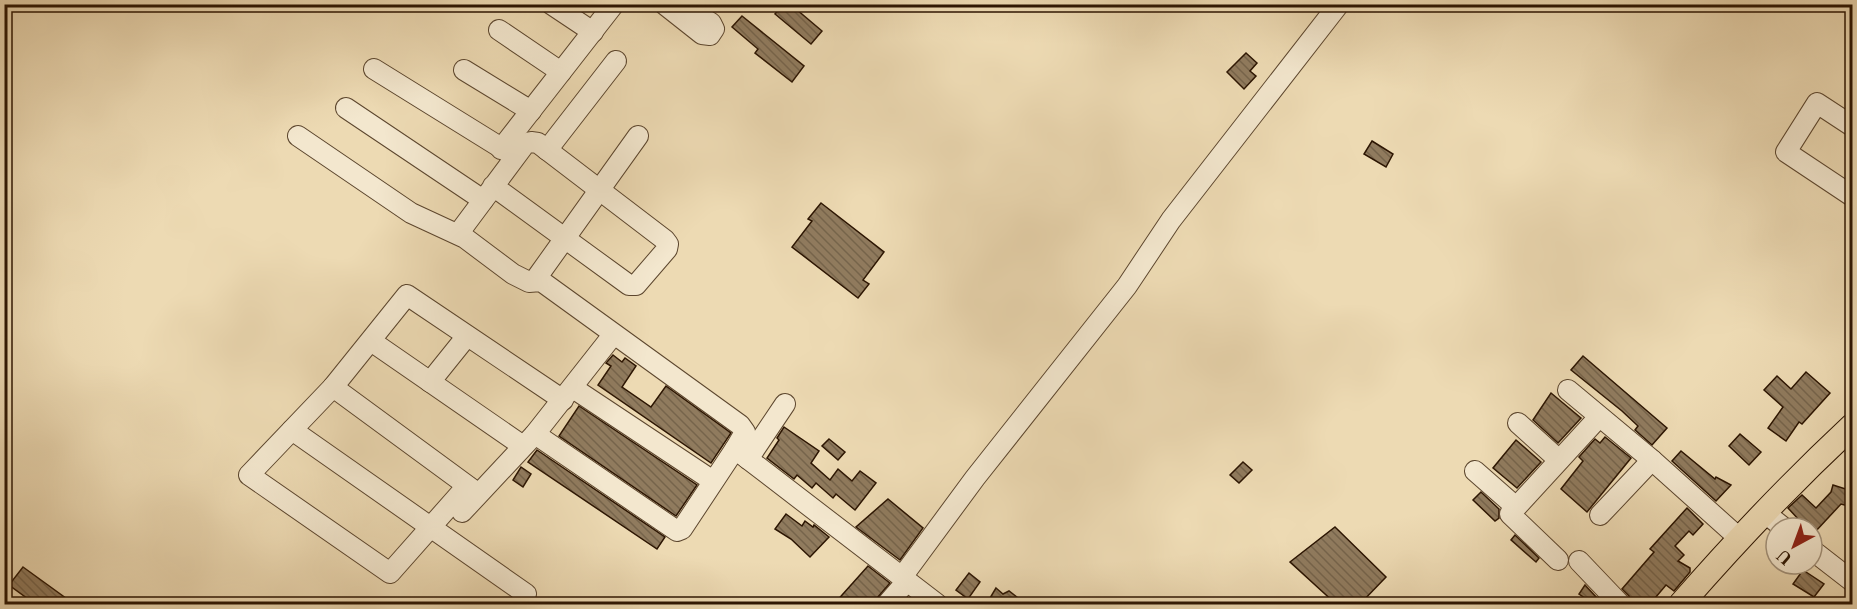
<svg xmlns="http://www.w3.org/2000/svg" width="1857" height="609" font-family="'Libre Caslon Text',serif">
  <style>
    .building { fill: url(#building-back-hatch); stroke: #2c1502; stroke-width: 1.5 }
    .lines { fill: none; stroke-linecap: round; stroke-linejoin: round }
    .minor-casing { stroke: #5c462e; stroke-width: 22 }
    .major-casing { stroke: #2c1502; stroke-width: 26 }
    .minor { stroke: #f3e7ce; stroke-width: 20 }
    .major { stroke: #eddab3; stroke-width: 24 }
  </style>
  <defs>
    <pattern id="building-back-hatch" width="6" height="6" patternUnits="userSpaceOnUse" patternTransform="scale(1.5)"><rect width="6" height="6" fill="#907b5e"/><path d="M-1 5l2 2M0 0l6 6M5-1l2 2" fill="none" stroke="#76644b"/></pattern>
  </defs>
  <rect width="100%" height="100%" fill="#eddab3"/>
  <filter id="stains"><feTurbulence type="fractalNoise" baseFrequency=".00333" numOctaves="4"/><feColorMatrix values="0 0 0 0 .2 0 0 0 0 .09 0 0 0 0 .02 0 0 0 .5 -.17"/></filter>
  <radialGradient id="worn" r=".72"><stop offset=".6" stop-color="#630" stop-opacity="0"/><stop offset="1" stop-color="#630" stop-opacity=".3"/></radialGradient>
  <!-- building -->
  <g class="building">
    <polygon points="783,4 790,4 822,31 811,44 775,14"/>
    <polygon points="742,16 804,66 792,82 755,53 758,49 732,27"/>
    <polygon points="1246,53 1257,63 1250,71 1256,76 1244,89 1227,72"/>
    <polygon points="1372,141 1393,154 1386,167 1364,154"/>
    <polygon points="821,203 884,252 863,280 869,284 858,298 792,247 812,221 808,219"/>
    <polygon points="613,355 622,362 625,358 636,366 622,387 651,407 666,386 731,433 711,463 598,385 611,366 606,363"/>
    <polygon points="1583,356 1667,428 1652,445 1635,430 1638,426 1622,411 1571,370"/>
    <polygon points="1806,372 1830,393 1802,424 1799,422 1786,441 1768,428 1783,407 1764,390 1777,376 1791,389"/>
    <polygon points="1551,393 1581,418 1558,443 1533,420"/>
    <polygon points="579,406 697,485 676,516 559,436"/>
    <polygon points="784,427 819,451 811,463 830,480 838,469 852,481 860,471 876,483 855,510 836,494 833,498 816,483 812,488 797,475 794,479 767,458 779,440 777,438"/>
    <polygon points="1740,434 1761,452 1749,465 1729,446"/>
    <polygon points="1605,437 1631,458 1587,512 1561,489 1583,461 1579,457 1595,439 1600,443"/>
    <polygon points="829,439 845,452 838,460 822,446"/>
    <polygon points="1516,440 1541,462 1517,488 1493,468"/>
    <polygon points="537,450 665,537 657,549 528,462"/>
    <polygon points="1681,451 1715,479 1716,477 1731,485 1716,501 1672,461"/>
    <polygon points="1243,462 1252,470 1239,483 1230,475"/>
    <polygon points="521,467 531,474 523,487 513,480"/>
    <polygon points="1833,485 1852,491 1852,507 1841,504 1815,532 1801,520 1800,521 1788,508 1802,495 1816,508 1831,492"/>
    <polygon points="1481,492 1499,509 1499,518 1495,521 1473,500"/>
    <polygon points="888,499 923,528 900,560 856,527"/>
    <polygon points="1687,508 1703,524 1693,535 1689,531 1675,546 1684,555 1678,561 1690,568 1690,572 1674,591 1666,585 1650,604 1642,600 1638,604 1632,604 1629,596 1622,589 1654,552 1650,549"/>
    <polygon points="786,514 802,526 805,521 813,527 814,525 829,537 810,557 791,539 775,529"/>
    <polygon points="1335,527 1386,577 1360,604 1336,604 1290,562"/>
    <polygon points="1515,535 1539,558 1536,562 1511,540"/>
    <polygon points="868,566 890,583 878,597 875,604 834,604"/>
    <polygon points="23,567 74,604 35,604 9,585"/>
    <polygon points="1803,570 1824,584 1814,597 1793,584"/>
    <polygon points="969,573 980,582 968,599 956,590"/>
    <polygon points="1585,585 1598,599 1594,604 1579,594"/>
    <polygon points="996,588 1003,594 1009,591 1026,604 986,604 992,601 990,598"/>
  </g>
  <g class="lines">
    <!-- minor casing -->
    <g class="minor-casing">
      <g id="minor">
        <polyline points="551,4 593,32"/>
        <polyline points="664,4 702,34 710,35 714,29 711,23 681,4"/>
        <polyline points="499,30 561,72"/>
        <polyline points="374,69 511,154"/>
        <polyline points="464,70 531,111"/>
        <polyline points="346,108 483,200"/>
        <polyline points="1852,126 1817,103 1786,152 1852,196"/>
        <polyline points="298,136 411,213 465,238 513,274 529,282 541,281 740,425 745,432 735,449"/>
        <polyline points="501,149 614,4"/>
        <polyline points="547,150 616,61"/>
        <polyline points="458,234 525,144 531,142 538,143 665,240 668,244 667,249 636,285 629,285 493,186"/>
        <polyline points="535,280 638,136"/>
        <polyline points="371,341 523,446"/>
        <polyline points="430,382 467,336"/>
        <polyline points="333,387 476,492"/>
        <polyline points="573,388 713,481"/>
        <polyline points="1568,390 1652,460 1739,538"/>
        <polyline points="1518,423 1559,460"/>
        <polyline points="292,430 526,594"/>
        <polyline points="535,434 677,531 682,529 735,449 937,604"/>
        <polyline points="748,459 785,404"/>
        <polyline points="1475,471 1516,507"/>
        <polyline points="467,486 390,573 249,475 333,387 407,295 563,400"/>
        <polyline points="462,512 535,434 613,335"/>
        <polyline points="1765,513 1784,528"/>
        <polyline points="1600,515 1652,460"/>
        <polyline points="1812,550 1852,581"/>
        <polyline points="1558,560 1510,514 1599,417"/>
        <polyline points="1579,561 1620,604"/>
        <polyline points="902,577 975,478 1127,286 1171,220 1339,4"/>
        <polyline points="887,604 907,581"/>
      </g>
    </g>
    <!-- major casing -->
    <g class="major-casing">
      <path id="major" d="M 1681,604 C 1735,542 1792,482 1852,426"/>
    </g>
    <!-- minor -->
    <use href="#minor" class="minor"/>
    <!-- major -->
    <use href="#major" class="major"/>
  </g>
  <!-- margin -->
  <rect width="1857" height="609" fill="none" stroke="#eddab3" stroke-width="24"/>
  <rect x="6" y="6" width="1845" height="597" fill="none" stroke="#2c1502" stroke-width="3"/>
  <rect x="12" y="12" width="1833" height="585" fill="none" stroke="#2c1502" stroke-width="1.5"/>
  <!-- north arrow -->
  <g transform="translate(1794 546) rotate(221)"><circle r="28" fill="#f3e7ce" stroke="#a3937c" stroke-width="1.5"/>
  <path d="M0-4.5L10 22L0 15L-10 22Z" fill="#8f2418"/>
  <text y="-9" font-size="16" font-weight="bold" text-anchor="middle" fill="#2c1502">U</text>
  </g>
  <rect width="100%" height="100%" filter="url(#stains)"/>
  <rect width="100%" height="100%" fill="url(#worn)"/>
</svg>
